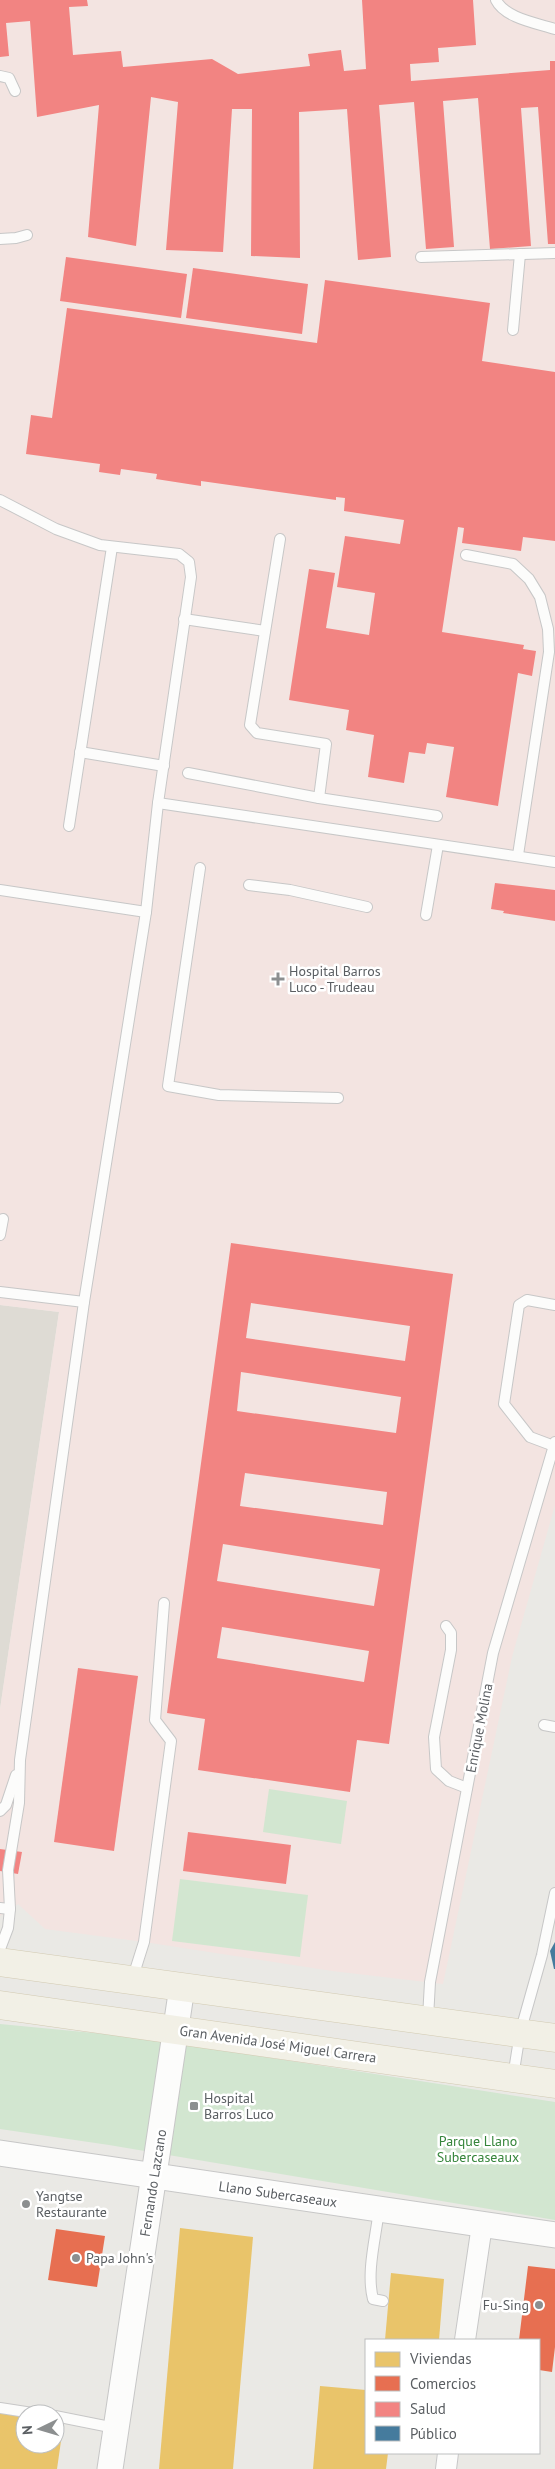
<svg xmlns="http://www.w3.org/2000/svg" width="555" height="2469" font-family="'PT Sans',sans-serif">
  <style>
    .education { fill: #dedbd4 }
    .medical { fill: #f3e4e1 }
    .green { fill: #d2e6d0 }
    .homes { fill: #e9c46a }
    .shops { fill: #e76f51 }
    .health { fill: #f28482; fill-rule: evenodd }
    .public { fill: #457b9d }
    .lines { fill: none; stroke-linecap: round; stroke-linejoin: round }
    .service-casing { stroke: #c7c7c7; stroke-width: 12 }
    .minor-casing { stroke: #c7c7c7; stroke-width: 22 }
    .tertiary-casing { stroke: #c7c7c7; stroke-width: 27 }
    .primary-casing { stroke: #d2cab2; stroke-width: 29 }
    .service { stroke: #fcfcfb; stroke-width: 10 }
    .minor { stroke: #fcfcfb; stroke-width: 20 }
    .tertiary { stroke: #fcfcfb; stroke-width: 25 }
    .primary { stroke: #f2f0e6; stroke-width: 28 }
    .poi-dot { fill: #8c8f90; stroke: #fff; stroke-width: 2 }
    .labels { text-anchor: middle; stroke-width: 5; stroke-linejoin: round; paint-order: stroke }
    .poi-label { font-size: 14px; fill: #5a5e62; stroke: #fff; text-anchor: start }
    .street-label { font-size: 14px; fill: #5a5e62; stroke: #fff }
    .park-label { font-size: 14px; fill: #36853b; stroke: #fff }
  </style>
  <rect width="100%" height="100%" fill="#eae9e5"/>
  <!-- education -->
  <polygon class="education" points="0,1305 59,1312 0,1709"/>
  <!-- medical -->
  <polygon class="medical" points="0,0 555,0 555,1505 512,1657 443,1984 332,1971 144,1942 45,1929 18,1904 0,1916 0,1709 59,1312 0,1305"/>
  <!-- green -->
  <g class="green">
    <polygon points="269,1789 347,1801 341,1844 263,1832"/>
    <polygon points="180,1879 308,1895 300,1957 172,1941"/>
    <polygon points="0,2024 136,2037 555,2102 555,2220 109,2145 0,2129"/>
  </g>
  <!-- homes -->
  <g class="homes">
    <polygon points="180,2228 253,2237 233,2469 159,2469"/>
    <polygon points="391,2273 444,2279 439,2340 385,2340"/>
    <polygon points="320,2386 366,2390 366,2453 388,2453 386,2469 313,2469"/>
    <polygon points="0,2411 25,2414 25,2444 55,2444 55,2418 64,2420 57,2469 0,2469"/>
  </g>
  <!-- shops -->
  <g class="shops">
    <polygon points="56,2229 105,2236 97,2287 48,2280"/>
    <polygon points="528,2266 555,2269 555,2347 552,2372 539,2370 539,2340 519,2340"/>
  </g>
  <!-- health -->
  <g class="health">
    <polygon points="0,0 87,0 88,6 69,7 73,55 121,51 123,67 212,59 238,74 310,66 308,54 341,50 344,71 366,69 362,0 473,0 476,45 438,48 439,62 410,64 411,81 550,70 550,61 555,61 555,244 548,244 538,107 521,108 531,246 490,249 478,98 443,101 454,247 426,249 414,102 379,105 391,257 358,260 347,109 299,112 300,258 251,256 252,109 232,109 223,252 166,250 178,102 151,97 136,246 88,237 99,105 37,117 30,21 6,23 9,56 0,57"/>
    <polygon points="66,257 187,274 181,318 60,301"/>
    <polygon points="193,268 308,284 302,334 186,318"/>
    <polygon points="325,280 490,303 482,361 555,372 555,541 523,537 521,551 462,543 464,528 458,527 442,632 524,645 523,649 536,651 532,676 518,673 498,806 446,797 454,747 427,743 425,754 409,752 404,783 368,777 374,735 346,730 349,710 289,700 309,569 335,573 326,628 369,635 375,593 337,587 345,536 400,544 404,520 344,511 345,498 336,497 336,500 201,481 201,486 156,479 157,474 121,469 120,475 99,472 100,464 26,454 31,415 52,418 67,308 317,343"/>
    <polygon points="495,883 555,890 555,921 503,913 504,911 491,909"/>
    <path d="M 231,1243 L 453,1274 L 389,1744 L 357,1740 L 350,1792 L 198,1770 L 205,1719 L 167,1713 ZM 251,1303 L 410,1326 L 405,1361 L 246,1338 ZM 241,1372 L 401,1397 L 396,1433 L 237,1411 ZM 245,1473 L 387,1492 L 383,1525 L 240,1506 ZM 223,1544 L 380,1569 L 374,1606 L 217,1581 ZM 222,1627 L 369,1651 L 364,1682 L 217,1658 Z"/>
    <polygon points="78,1668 138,1676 114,1851 54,1842"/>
    <polygon points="188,1832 291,1845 286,1884 183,1871"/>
    <polygon points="0,1849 22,1852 18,1874 0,1871"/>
  </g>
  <!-- public -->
  <polygon class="public" points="555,1942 555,1969 554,1969 550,1951"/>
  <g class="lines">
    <!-- service casing -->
    <g class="service-casing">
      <g id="service">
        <path d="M 496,0 C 505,18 536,23 555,29"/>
        <polyline points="0,76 9,78 15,91"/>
        <polyline points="0,239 16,238 27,235"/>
        <polyline points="421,257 555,253"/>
        <polyline points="513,330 520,254"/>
        <polyline points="0,500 56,529 100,545 179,554 189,562 191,577 158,803 146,912 84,1302 20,1760 19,1803 8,1870 10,1909 8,1928 0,1949"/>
        <polyline points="280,539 250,725 257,733 326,744 319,798"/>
        <polyline points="466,555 513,564 529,579 540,597 548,629 549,652 518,855"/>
        <polyline points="184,619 265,631"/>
        <polyline points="80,752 164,766"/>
        <polyline points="188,773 319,798 437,816"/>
        <polyline points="158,803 555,862"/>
        <polyline points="69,826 112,547"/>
        <polyline points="200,868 168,1086 219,1095 338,1098"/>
        <polyline points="249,885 290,890 367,907"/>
        <polyline points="0,890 146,912"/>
        <polyline points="426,915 438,845"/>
        <polyline points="0,1235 3,1219"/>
        <polyline points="0,1292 84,1302"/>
        <polyline points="554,1446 530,1437 504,1404 519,1305 527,1300 555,1305"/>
        <polyline points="446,1626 451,1633 451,1650 434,1737 436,1769 449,1781 467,1788"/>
        <polyline points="544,1725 555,1727"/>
        <polyline points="0,1811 6,1805 16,1775"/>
        <polyline points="0,1908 10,1909"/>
        <polyline points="132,1980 144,1942 171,1741 155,1720 164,1603"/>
        <polyline points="428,2018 430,1982 493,1653 555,1442"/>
        <polyline points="513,2077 520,2033 542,1955 555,1893"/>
        <path d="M 379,2209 C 376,2237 366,2272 373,2299 L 383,2301"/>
        <polyline points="0,2408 39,2414"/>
        <polyline points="55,2416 115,2428"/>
      </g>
    </g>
    <!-- minor casing -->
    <g class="minor-casing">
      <g id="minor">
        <polyline points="465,2340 482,2225"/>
        <polyline points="446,2469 448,2453"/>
      </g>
    </g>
    <!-- tertiary casing -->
    <g class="tertiary-casing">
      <g id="tertiary">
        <polyline points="0,2153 555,2235"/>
        <polyline points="110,2469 182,1987"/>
      </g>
    </g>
    <!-- primary casing -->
    <g class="primary-casing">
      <g id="primary">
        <polyline points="0,1962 555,2038"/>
        <polyline points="0,2005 555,2084"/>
      </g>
    </g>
    <!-- service -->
    <use href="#service" class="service"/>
    <!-- minor -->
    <use href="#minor" class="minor"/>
    <!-- tertiary -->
    <use href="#tertiary" class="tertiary"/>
    <!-- primary -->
    <use href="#primary" class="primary"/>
  </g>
  <!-- markers -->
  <g class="poi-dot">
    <path d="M275.5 971.5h5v5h5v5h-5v5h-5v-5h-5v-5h5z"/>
    <rect x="189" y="2101" width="10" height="10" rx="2.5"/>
    <circle cx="26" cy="2204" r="5"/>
    <circle cx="76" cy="2258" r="5"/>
    <circle cx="539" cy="2305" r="5"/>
  </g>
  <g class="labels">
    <!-- poi labels -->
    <g class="poi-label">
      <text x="289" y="976">Hospital Barros<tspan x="289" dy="16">Luco - Trudeau</tspan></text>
      <text x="204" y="2103">Hospital<tspan x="204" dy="16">Barros Luco</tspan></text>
      <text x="36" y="2201">Yangtse<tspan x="36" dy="16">Restaurante</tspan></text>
      <text x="86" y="2263">Papa John's</text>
      <text x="529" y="2310" text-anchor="end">Fu-Sing</text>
    </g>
    <!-- street labels -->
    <g class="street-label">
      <text transform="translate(479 1728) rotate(-79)" y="5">Enrique Molina</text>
      <text transform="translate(278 2044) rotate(8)" y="5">Gran Avenida José Miguel Carrera</text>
      <text transform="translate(153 2183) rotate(-81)" y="5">Fernando Lazcano</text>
      <text transform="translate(278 2194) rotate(8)" y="5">Llano Subercaseaux</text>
    </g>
    <!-- park labels -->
    <g class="park-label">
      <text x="478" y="2146">Parque Llano<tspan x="478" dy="16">Subercaseaux</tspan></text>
    </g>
  </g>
  <!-- legend -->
  <rect x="365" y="2339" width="175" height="115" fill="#ffffff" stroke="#bdbfc0"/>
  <rect x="375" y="2352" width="25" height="15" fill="#e9c46a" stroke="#bdbfc0"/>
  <text x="410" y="2364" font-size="15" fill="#5a5e62">Viviendas</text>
  <rect x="375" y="2376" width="25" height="15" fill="#e76f51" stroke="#bdbfc0"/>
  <text x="410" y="2389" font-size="15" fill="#5a5e62">Comercios</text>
  <rect x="375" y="2402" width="25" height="15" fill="#f28482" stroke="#bdbfc0"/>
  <text x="410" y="2414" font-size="15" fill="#5a5e62">Salud</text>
  <rect x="375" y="2426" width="25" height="15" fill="#457b9d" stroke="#bdbfc0"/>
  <text x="410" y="2439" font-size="15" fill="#5a5e62">Público</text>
  <!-- north arrow -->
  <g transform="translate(40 2429) rotate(265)"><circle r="24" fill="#ffffff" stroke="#bdbfc0"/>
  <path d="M0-4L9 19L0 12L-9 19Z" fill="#8c8f90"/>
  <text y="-8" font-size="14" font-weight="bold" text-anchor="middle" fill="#5a5e62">N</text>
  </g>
</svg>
